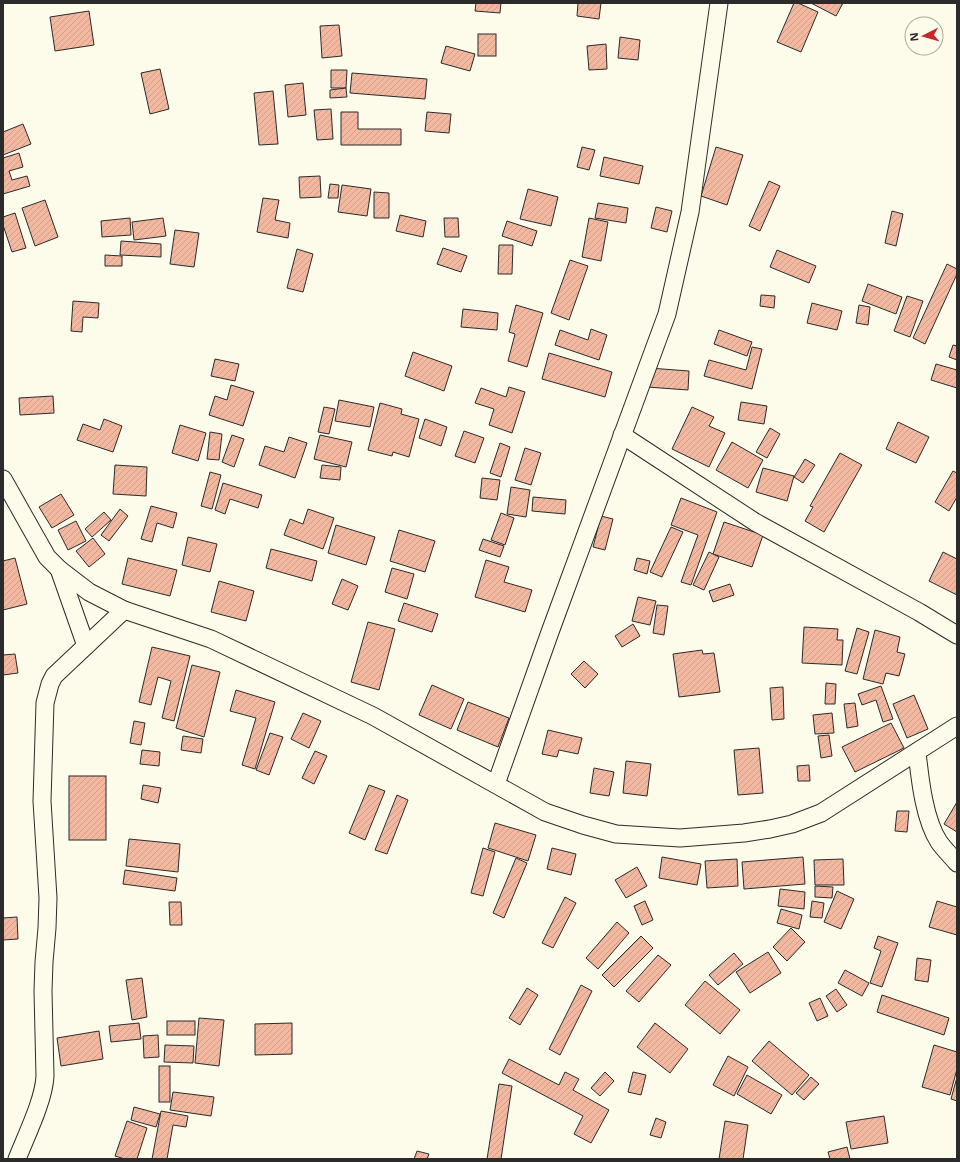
<svg xmlns="http://www.w3.org/2000/svg" width="960" height="1162" font-family="'Noto Sans',sans-serif">
  <style>
    .building { fill: url(#building-hatch); stroke: #2b2b2b }
    .lines { fill: none; stroke-linecap: round; stroke-linejoin: round }
    .minor-casing { stroke: #2b2b2b; stroke-width: 19 }
    .minor { stroke: #fdfbea; stroke-width: 17 }
  </style>
  <defs>
    <pattern id="building-hatch" width="6" height="6" patternUnits="userSpaceOnUse"><rect width="6" height="6" fill="#f2b8a0"/><path d="M-1 1l2-2M0 6l6-6M5 7l2-2" fill="none" stroke="#d09e8a"/></pattern>
  </defs>
  <rect width="100%" height="100%" fill="#fdfbea"/>
  <!-- building -->
  <g class="building">
    <polygon points="476,3 501,3 500,13 475,11"/>
    <polygon points="578,3 601,3 599,19 577,16"/>
    <polygon points="794,3 798,3 818,12 801,52 777,42"/>
    <polygon points="811,3 843,3 836,16"/>
    <polygon points="89,11 94,45 55,51 50,17"/>
    <polygon points="339,25 342,56 322,58 320,26"/>
    <rect x="478" y="34" width="18" height="22"/>
    <polygon points="620,37 640,40 638,60 618,58"/>
    <polygon points="606,44 607,69 589,70 587,46"/>
    <polygon points="446,46 475,54 470,71 441,63"/>
    <polygon points="160,69 169,109 150,114 141,73"/>
    <polygon points="331,70 347,70 346,88 331,88"/>
    <polygon points="352,73 427,79 425,99 350,93"/>
    <polygon points="303,83 306,115 288,117 285,85"/>
    <polygon points="346,88 347,97 330,98 330,90"/>
    <polygon points="273,91 278,144 259,145 254,93"/>
    <polygon points="331,109 333,139 317,140 314,110"/>
    <polygon points="341,112 358,112 358,129 401,129 401,145 341,145"/>
    <polygon points="427,112 451,114 449,133 425,131"/>
    <polygon points="23,124 31,144 3,155 3,132"/>
    <polygon points="582,147 595,150 589,170 577,167"/>
    <polygon points="716,147 743,155 727,205 701,196"/>
    <polygon points="19,153 23,167 9,171 12,180 27,176 30,186 3,194 3,158"/>
    <polygon points="604,157 643,166 639,184 600,176"/>
    <polygon points="320,176 321,197 300,198 299,177"/>
    <polygon points="769,181 780,186 760,231 749,226"/>
    <polygon points="330,184 339,185 338,198 328,198"/>
    <polygon points="342,185 371,189 367,216 338,212"/>
    <polygon points="528,189 558,197 551,226 520,219"/>
    <polygon points="374,192 389,193 389,218 374,218"/>
    <polygon points="263,198 279,200 275,220 290,223 288,238 257,232"/>
    <polygon points="45,200 58,237 35,246 22,208"/>
    <polygon points="598,203 628,208 626,223 595,218"/>
    <polygon points="656,207 672,211 667,232 651,228"/>
    <polygon points="892,211 903,214 896,246 885,243"/>
    <polygon points="15,213 26,248 12,252 3,225 3,217"/>
    <polygon points="400,215 426,221 423,237 396,231"/>
    <polygon points="130,218 131,235 102,237 101,221"/>
    <polygon points="163,218 166,236 134,240 132,222"/>
    <polygon points="444,218 458,218 459,237 445,237"/>
    <polygon points="589,218 608,222 601,261 582,257"/>
    <polygon points="507,221 537,231 532,246 502,236"/>
    <polygon points="175,230 199,233 194,267 170,264"/>
    <polygon points="121,241 161,244 161,257 120,255"/>
    <polygon points="499,245 513,245 512,274 498,274"/>
    <polygon points="443,248 467,256 461,272 437,264"/>
    <polygon points="297,249 313,254 303,292 287,288"/>
    <polygon points="777,250 816,266 809,283 770,267"/>
    <polygon points="105,255 122,256 122,266 105,266"/>
    <polygon points="570,260 588,266 569,320 551,313"/>
    <polygon points="947,264 957,269 957,274 925,344 913,338"/>
    <polygon points="868,284 902,297 896,314 862,301"/>
    <polygon points="761,295 775,296 774,308 760,306"/>
    <polygon points="907,296 923,301 910,337 894,331"/>
    <polygon points="73,301 99,303 98,318 83,317 82,332 71,331"/>
    <polygon points="812,303 842,311 837,330 807,323"/>
    <polygon points="516,305 543,313 527,367 508,361 515,334 509,332"/>
    <polygon points="859,305 870,307 868,325 856,323"/>
    <polygon points="463,309 498,313 497,330 461,327"/>
    <polygon points="591,329 607,335 599,360 555,345 560,330 588,340"/>
    <polygon points="719,330 752,342 747,356 714,344"/>
    <polygon points="953,345 957,346 957,360 949,357"/>
    <polygon points="752,347 762,349 752,389 704,376 709,360 746,370"/>
    <polygon points="413,352 452,366 444,391 405,376"/>
    <polygon points="549,353 612,372 605,397 542,379"/>
    <polygon points="215,359 239,364 235,381 211,376"/>
    <polygon points="936,364 957,370 957,388 931,380"/>
    <polygon points="649,368 689,371 688,390 647,387"/>
    <polygon points="231,385 254,392 243,426 209,415 215,396 227,400"/>
    <polygon points="509,387 525,392 512,433 489,425 494,409 475,403 481,388 506,397"/>
    <polygon points="53,396 54,413 20,415 19,398"/>
    <polygon points="339,400 374,407 370,427 335,421"/>
    <polygon points="741,402 767,406 764,424 738,420"/>
    <polygon points="380,403 402,409 401,414 419,419 409,457 393,452 392,456 368,450"/>
    <polygon points="324,407 335,409 329,434 318,432"/>
    <polygon points="692,407 714,417 709,426 725,433 709,467 672,449"/>
    <polygon points="104,419 122,426 113,452 77,440 83,424 100,430"/>
    <polygon points="425,419 447,427 441,446 419,438"/>
    <polygon points="898,422 929,437 916,463 886,449"/>
    <polygon points="180,425 206,433 198,461 172,453"/>
    <polygon points="770,428 780,434 767,458 756,452"/>
    <polygon points="464,431 484,438 475,463 455,456"/>
    <polygon points="210,432 222,434 219,460 207,459"/>
    <polygon points="232,435 244,439 234,467 222,462"/>
    <polygon points="320,435 352,442 346,467 314,459"/>
    <polygon points="289,437 307,443 295,478 259,465 265,446 284,452"/>
    <polygon points="732,442 763,460 748,488 716,470"/>
    <polygon points="500,443 510,447 501,477 490,473"/>
    <polygon points="525,448 541,453 531,485 515,480"/>
    <polygon points="840,453 862,465 824,532 805,521 813,507 810,506"/>
    <polygon points="805,459 815,465 803,483 794,477"/>
    <polygon points="115,465 147,467 146,496 113,494"/>
    <polygon points="322,465 341,467 340,480 320,478"/>
    <polygon points="763,468 794,476 787,501 756,492"/>
    <polygon points="953,471 957,473 957,497 949,511 935,502"/>
    <polygon points="210,472 221,475 212,509 201,506"/>
    <polygon points="482,478 500,480 497,500 480,498"/>
    <polygon points="223,483 262,495 258,508 230,499 225,514 215,510"/>
    <polygon points="511,487 530,490 526,517 507,514"/>
    <polygon points="61,494 74,515 52,528 39,507"/>
    <polygon points="533,497 566,500 565,514 532,511"/>
    <polygon points="681,498 717,512 691,585 681,582 698,535 671,525"/>
    <polygon points="151,506 177,513 173,528 157,523 152,542 141,539"/>
    <polygon points="120,509 128,516 109,541 101,535"/>
    <polygon points="308,509 334,518 323,549 284,535 290,519 303,524"/>
    <polygon points="104,512 111,520 92,537 85,529"/>
    <polygon points="501,513 514,518 505,545 491,540"/>
    <polygon points="601,516 613,519 605,550 593,547"/>
    <polygon points="76,521 86,541 68,550 58,530"/>
    <polygon points="724,522 763,535 752,567 713,554"/>
    <polygon points="336,525 375,537 366,565 328,553"/>
    <polygon points="671,527 683,532 662,577 650,572"/>
    <polygon points="399,530 435,541 425,572 390,561"/>
    <polygon points="188,537 217,544 210,572 182,565"/>
    <polygon points="93,538 105,554 89,567 76,551"/>
    <polygon points="483,539 504,546 500,557 479,550"/>
    <polygon points="271,549 317,561 312,581 266,568"/>
    <polygon points="709,552 719,557 704,590 693,585"/>
    <polygon points="943,552 957,559 957,595 929,581"/>
    <polygon points="15,558 27,604 3,610 3,561"/>
    <polygon points="128,558 177,570 170,596 122,584"/>
    <polygon points="637,558 650,561 647,574 634,570"/>
    <polygon points="486,560 509,567 504,582 532,590 525,612 475,597"/>
    <polygon points="392,568 414,574 407,599 385,592"/>
    <polygon points="342,579 358,586 348,610 332,604"/>
    <polygon points="219,581 254,591 246,621 211,612"/>
    <polygon points="730,584 734,595 713,602 709,591"/>
    <polygon points="638,597 656,601 650,625 632,621"/>
    <polygon points="404,603 438,614 432,632 398,621"/>
    <polygon points="657,605 668,606 664,635 653,633"/>
    <polygon points="368,622 395,629 379,690 351,682"/>
    <polygon points="633,624 640,636 622,647 615,636"/>
    <polygon points="804,627 838,629 837,640 843,640 842,665 802,663"/>
    <polygon points="857,628 869,632 857,674 845,671"/>
    <polygon points="875,630 900,637 897,652 905,654 899,676 886,673 883,684 863,679"/>
    <polygon points="152,647 190,656 174,721 162,718 171,681 158,677 151,705 139,702"/>
    <polygon points="702,650 703,654 714,653 720,692 679,697 673,654"/>
    <polygon points="15,654 18,673 3,675 3,655"/>
    <polygon points="584,661 598,674 585,688 571,674"/>
    <polygon points="192,665 220,672 204,737 176,728"/>
    <polygon points="826,683 836,684 835,704 825,704"/>
    <polygon points="432,685 464,699 451,729 419,715"/>
    <polygon points="881,686 893,719 883,722 876,700 862,705 858,694"/>
    <polygon points="783,687 784,719 772,720 770,688"/>
    <polygon points="236,690 275,702 255,769 242,765 256,718 230,711"/>
    <polygon points="914,695 928,729 907,738 893,704"/>
    <polygon points="468,702 509,718 498,747 457,730"/>
    <polygon points="855,703 858,726 847,728 844,704"/>
    <polygon points="303,713 321,721 309,748 291,739"/>
    <polygon points="832,713 834,733 815,734 813,715"/>
    <polygon points="134,721 145,723 141,745 130,743"/>
    <polygon points="891,723 904,748 855,772 842,747"/>
    <polygon points="548,730 582,738 578,754 559,750 557,757 542,754"/>
    <polygon points="270,733 283,737 269,775 256,770"/>
    <polygon points="829,735 832,756 821,758 818,736"/>
    <polygon points="183,736 203,739 201,753 181,750"/>
    <polygon points="759,748 763,793 738,795 734,750"/>
    <polygon points="142,750 160,752 159,766 140,764"/>
    <polygon points="315,751 327,756 314,784 302,778"/>
    <polygon points="626,761 651,764 647,796 623,793"/>
    <polygon points="809,765 810,781 798,781 797,766"/>
    <polygon points="594,768 614,772 609,796 590,793"/>
    <rect x="69" y="776" width="37" height="64"/>
    <polygon points="143,785 161,788 158,803 141,799"/>
    <polygon points="369,785 385,791 365,840 349,833"/>
    <polygon points="397,795 408,800 387,854 375,850"/>
    <polygon points="957,802 957,832 944,824"/>
    <polygon points="897,811 909,811 907,832 895,831"/>
    <polygon points="495,823 536,835 528,861 488,848"/>
    <polygon points="129,839 180,844 178,872 126,866"/>
    <polygon points="483,848 495,852 483,896 471,893"/>
    <polygon points="552,848 576,854 571,875 547,869"/>
    <polygon points="662,857 701,864 697,885 659,878"/>
    <polygon points="803,857 805,884 744,889 742,862"/>
    <polygon points="516,858 527,863 504,918 493,913"/>
    <polygon points="737,859 738,886 707,888 705,861"/>
    <polygon points="843,859 844,885 815,885 814,860"/>
    <polygon points="637,867 647,886 626,898 615,880"/>
    <polygon points="125,870 177,878 175,891 123,884"/>
    <polygon points="815,886 833,887 832,898 815,897"/>
    <polygon points="780,889 805,892 804,909 778,906"/>
    <polygon points="837,891 854,899 841,929 824,922"/>
    <polygon points="565,897 576,903 553,948 542,943"/>
    <polygon points="645,901 653,920 642,925 634,906"/>
    <polygon points="812,901 824,903 822,918 810,917"/>
    <polygon points="937,901 957,907 957,935 929,927"/>
    <polygon points="169,902 181,902 182,925 170,925"/>
    <polygon points="781,909 802,915 799,929 777,923"/>
    <polygon points="17,917 18,939 3,940 3,918"/>
    <polygon points="617,922 629,933 598,969 586,958"/>
    <polygon points="791,928 805,942 787,961 773,947"/>
    <polygon points="641,936 653,948 614,987 602,975"/>
    <polygon points="878,936 898,943 882,987 870,983 881,951 874,948"/>
    <polygon points="768,952 781,973 750,993 736,972"/>
    <polygon points="734,953 743,964 718,985 709,975"/>
    <polygon points="658,955 671,965 639,1002 626,991"/>
    <polygon points="917,958 931,960 928,982 915,980"/>
    <polygon points="845,970 869,983 862,996 838,983"/>
    <polygon points="142,978 147,1017 132,1020 126,980"/>
    <polygon points="705,981 740,1010 720,1034 685,1005"/>
    <polygon points="581,985 592,991 560,1055 549,1049"/>
    <polygon points="527,988 538,995 520,1025 509,1018"/>
    <polygon points="836,989 847,1005 837,1012 826,996"/>
    <polygon points="882,995 949,1018 944,1035 877,1012"/>
    <polygon points="820,998 828,1016 817,1021 809,1003"/>
    <polygon points="199,1018 224,1020 219,1066 195,1063"/>
    <rect x="167" y="1021" width="28" height="14"/>
    <polygon points="139,1023 141,1039 111,1042 109,1026"/>
    <polygon points="292,1023 292,1054 255,1055 255,1024"/>
    <polygon points="655,1023 688,1049 670,1073 637,1047"/>
    <polygon points="99,1031 103,1059 61,1066 57,1038"/>
    <polygon points="158,1035 159,1057 144,1058 143,1036"/>
    <polygon points="769,1041 809,1075 792,1095 752,1061"/>
    <polygon points="165,1045 194,1046 193,1063 164,1062"/>
    <polygon points="934,1045 957,1052 957,1069 950,1095 922,1087"/>
    <polygon points="728,1056 748,1067 734,1096 713,1085"/>
    <polygon points="509,1059 559,1085 565,1072 579,1079 573,1090 609,1110 591,1143 574,1134 583,1116 502,1073"/>
    <rect x="159" y="1066" width="11" height="36"/>
    <polygon points="605,1072 614,1081 600,1096 591,1088"/>
    <polygon points="633,1072 646,1075 641,1095 628,1092"/>
    <polygon points="747,1075 782,1095 771,1114 737,1094"/>
    <polygon points="811,1077 819,1084 804,1100 796,1093"/>
    <polygon points="957,1077 957,1101 951,1099"/>
    <polygon points="499,1084 512,1086 501,1159 487,1159"/>
    <polygon points="173,1092 214,1097 211,1116 170,1110"/>
    <polygon points="134,1107 160,1114 156,1127 131,1120"/>
    <polygon points="161,1111 188,1116 186,1127 173,1125 167,1159 152,1159"/>
    <polygon points="884,1116 888,1143 851,1149 846,1122"/>
    <polygon points="656,1118 666,1122 661,1138 650,1135"/>
    <polygon points="127,1121 147,1128 137,1159 125,1159 115,1156"/>
    <polygon points="725,1121 748,1125 743,1159 719,1159"/>
    <polygon points="847,1147 850,1159 830,1159 828,1152"/>
    <polygon points="417,1151 429,1154 427,1159 414,1159"/>
  </g>
  <g class="lines">
    <!-- minor casing -->
    <g class="minor-casing">
      <g id="minor">
        <polyline points="622,435 755,522 919,612 957,635"/>
        <polyline points="3,479 47,557 59,569 89,592 124,610 211,639 373,716 545,812 583,825 616,834 680,838 744,833 770,829 792,824 821,813 957,726"/>
        <polyline points="59,569 86,646"/>
        <path d="M 917,752 C 920,779 924,819 939,842 C 944,849 951,856 957,863"/>
        <polyline points="496,784 550,632 667,314 690,212 719,3"/>
        <path d="M 17,1159 C 26,1136 44,1100 45,1076 L 43,991 L 44,962 L 47,928 L 48,898 L 42,801 L 45,703 L 50,684 L 54,676 L 124,610"/>
      </g>
    </g>
    <!-- minor -->
    <use href="#minor" class="minor"/>
  </g>
  <!-- border -->
  <rect width="960" height="1162" fill="none" stroke="#2b2b2b" stroke-width="8"/>
  <!-- north arrow -->
  <g transform="translate(924 36) rotate(264)"><circle r="19" fill="#fdfbea" stroke="#a9a89e"/>
  <path d="M0-3L7 15L0 10L-7 15Z" fill="#c62828"/>
  <text y="-6" font-size="11" font-weight="bold" text-anchor="middle" fill="#2b2b2b">N</text>
  </g>
</svg>
